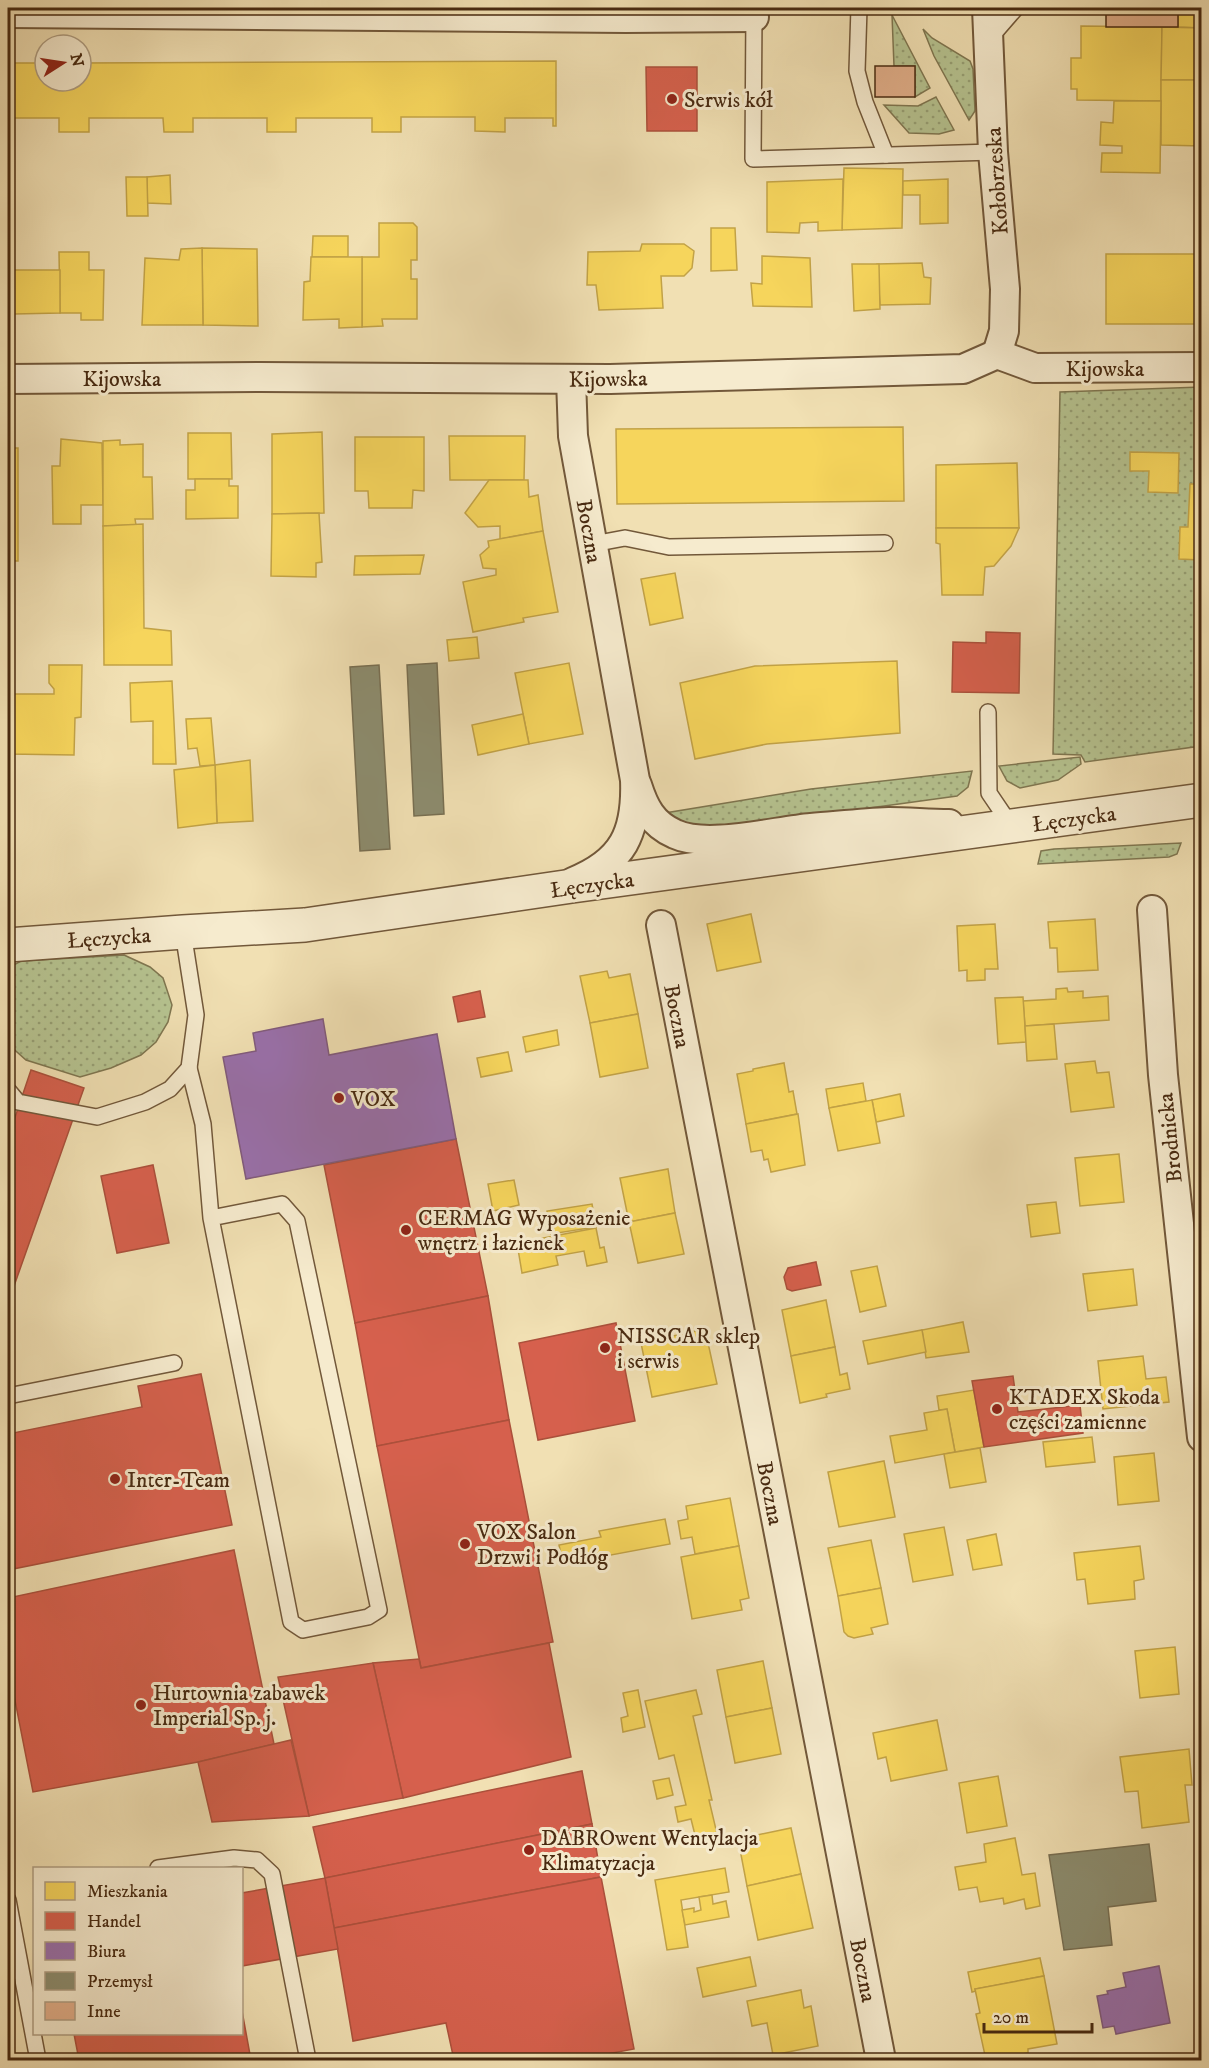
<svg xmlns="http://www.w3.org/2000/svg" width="1209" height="2068" font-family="'IM FELL DW Pica',serif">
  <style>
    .grass { fill: url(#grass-dots); stroke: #7f7650; stroke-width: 1.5 }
    .homes { fill: #f6d55c; stroke: #c2a246; stroke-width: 1.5 }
    .shops { fill: #d6604d; stroke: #ab503b; stroke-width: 1.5 }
    .offices { fill: #9970ab; stroke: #815b7d; stroke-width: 1.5 }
    .industry { fill: #8c8c6e; stroke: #786f52; stroke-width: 1.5 }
    .building { fill: #e2af8a; stroke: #482a11; stroke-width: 1.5 }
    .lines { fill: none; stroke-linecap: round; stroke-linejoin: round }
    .service-casing { stroke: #72583a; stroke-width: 18 }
    .minor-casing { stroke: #72583a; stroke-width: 32 }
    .tertiary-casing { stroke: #72583a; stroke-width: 36 }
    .service { stroke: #f6ebce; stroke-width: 15 }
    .minor { stroke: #f6ebce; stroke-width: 28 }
    .tertiary { stroke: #f6ebce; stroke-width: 33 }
    .poi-dot { fill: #8f2418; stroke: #f6ebce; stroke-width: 2 }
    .labels { text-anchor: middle; stroke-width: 6; stroke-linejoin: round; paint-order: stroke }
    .poi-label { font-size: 22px; fill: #482a11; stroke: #f6ebce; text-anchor: start }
    .street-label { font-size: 22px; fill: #482a11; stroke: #f6ebce }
  </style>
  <defs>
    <pattern id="grass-dots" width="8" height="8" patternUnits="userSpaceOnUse" patternTransform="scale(1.5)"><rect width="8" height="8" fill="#b6c390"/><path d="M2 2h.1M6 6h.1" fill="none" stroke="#969f74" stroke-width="1.8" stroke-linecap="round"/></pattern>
  </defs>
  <rect width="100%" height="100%" fill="#f1e0b3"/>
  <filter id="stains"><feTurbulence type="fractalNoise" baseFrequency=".00333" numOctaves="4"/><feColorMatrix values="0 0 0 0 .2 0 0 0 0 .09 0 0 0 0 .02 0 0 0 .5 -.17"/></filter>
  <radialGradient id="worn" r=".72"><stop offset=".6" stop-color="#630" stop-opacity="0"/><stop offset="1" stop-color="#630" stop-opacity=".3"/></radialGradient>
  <!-- grass -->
  <g class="grass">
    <polygon points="892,15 930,88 915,97 915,66 894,66"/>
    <polygon points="923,29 932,38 970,61 973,69 975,111 969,120 934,56"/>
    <polygon points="936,97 954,130 939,134 909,133 884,105 918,106"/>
    <polygon points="1201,387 1201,746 1085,762 1081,755 1053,754 1060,392"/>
    <polygon points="1080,757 1081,764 1058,780 1020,788 1007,781 999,766"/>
    <polygon points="972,771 968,787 957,796 761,823 702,829 688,827 665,813 811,789"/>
    <polygon points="1181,843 1177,854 1169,857 1038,864 1041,851 1054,849"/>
    <polygon points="124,955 150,967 163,978 172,1005 168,1022 156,1042 141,1055 111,1068 80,1077 26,1060 8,1044 8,968 21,961"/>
  </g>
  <!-- homes -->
  <g class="homes">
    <polygon points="1178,8 1202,8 1202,28 1178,27"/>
    <polygon points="1081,26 1162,27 1161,101 1077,100 1077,89 1071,89 1071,58 1081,58"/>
    <polygon points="1162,27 1202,28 1202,80 1161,80"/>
    <polygon points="556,61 556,126 553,126 553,118 505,118 505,132 475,131 475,117 401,117 401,132 372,132 372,118 296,118 296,132 267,132 267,118 193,118 193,132 164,132 163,118 89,118 89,132 59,132 59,118 11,118 11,125 8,125 8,63 45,63 45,81 81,81 81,63"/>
    <polygon points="1161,80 1202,80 1202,146 1161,145"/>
    <polygon points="1114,101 1161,101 1160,173 1101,172 1102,153 1122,153 1122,146 1100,145 1101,122 1113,123"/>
    <polygon points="844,168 903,169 902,228 842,230"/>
    <polygon points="170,175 171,204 147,203 147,177"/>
    <polygon points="126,177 147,177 148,216 127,216"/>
    <polygon points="843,179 842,230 818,231 818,222 800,223 799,233 767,232 767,182"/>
    <polygon points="948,179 948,223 920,224 920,195 903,195 903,181"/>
    <polygon points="379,223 413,223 417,227 417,260 411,260 411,279 417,279 417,319 382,319 383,326 362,327 362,257 379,257"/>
    <polygon points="711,228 735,228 737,270 711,271"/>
    <polygon points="313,236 348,236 348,257 312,257"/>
    <polygon points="642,244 684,244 694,251 692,268 684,276 661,276 663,308 599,310 596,285 587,285 588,252 640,251"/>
    <polygon points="202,248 257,249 258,326 203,325"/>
    <polygon points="202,248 203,325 142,325 145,258 179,260 181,249"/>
    <polygon points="59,252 89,252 89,270 104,270 103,320 81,320 81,313 60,313"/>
    <rect x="1106" y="254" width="96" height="70"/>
    <polygon points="762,256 810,258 812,307 753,306 751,283 762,284"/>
    <polygon points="311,257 362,257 362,327 339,328 339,319 303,320 304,282 310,281"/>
    <polygon points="922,263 924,277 931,278 930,304 880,305 877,264"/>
    <polygon points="852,264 879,264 880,309 854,311"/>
    <polygon points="8,270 60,270 60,313 14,314 14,298 8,298"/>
    <polygon points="903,427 904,501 617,504 616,429"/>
    <polygon points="322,432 324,513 272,514 272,434"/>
    <polygon points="188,433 231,433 232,479 188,479"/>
    <polygon points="449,436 525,436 524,480 450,480"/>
    <polygon points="355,437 424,437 424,491 413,490 412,508 369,508 368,491 355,491"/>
    <polygon points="61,439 102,443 103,505 81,505 81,524 53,524 52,466 60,466"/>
    <polygon points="120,440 120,445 143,444 143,477 152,477 153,519 135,519 136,525 103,526 103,441"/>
    <rect x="8" y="448" width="10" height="113"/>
    <polygon points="1130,452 1179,453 1178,493 1148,492 1149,471 1130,471"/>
    <polygon points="1017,463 1019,528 936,528 936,465"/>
    <polygon points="195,479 229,479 229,486 238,486 238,518 186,519 186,490 195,490"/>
    <polygon points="489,480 528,480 529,497 538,495 543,531 500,539 500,526 478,527 465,513"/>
    <polygon points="1190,484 1202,484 1202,613 1197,613 1200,560 1179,559 1180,527 1188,527"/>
    <polygon points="319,513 322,562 316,563 316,577 271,576 272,514"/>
    <polygon points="143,524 144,628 171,631 172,665 104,665 103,526"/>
    <polygon points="936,528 1019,528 1011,546 994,566 985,567 983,595 942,595 940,544 936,543"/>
    <polygon points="543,531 558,612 523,618 524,622 473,632 463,582 496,575 496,569 483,568 480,555 489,547 488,541"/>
    <polygon points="424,555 420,574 354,575 355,556"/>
    <polygon points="675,573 683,618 650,625 641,579"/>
    <polygon points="477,637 479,658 449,661 447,640"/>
    <polygon points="897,661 900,733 767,744 695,759 680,683 755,666"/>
    <polygon points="569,663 583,734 529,744 515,673"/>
    <polygon points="49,665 82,665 81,717 75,718 74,755 8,754 8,694 54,694 54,689 49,683"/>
    <polygon points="172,681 176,764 153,764 153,721 131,722 130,683"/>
    <polygon points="523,714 529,744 478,755 472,725"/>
    <polygon points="211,718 215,765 200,766 197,748 188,749 186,719"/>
    <polygon points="250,760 253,821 217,823 215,765"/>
    <polygon points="215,765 217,823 178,828 174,770"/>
    <polygon points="751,914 761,962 717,971 707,924"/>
    <polygon points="1095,919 1098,970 1058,972 1057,948 1050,948 1048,922"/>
    <polygon points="995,924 998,969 985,969 985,980 967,981 967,970 959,971 957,926"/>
    <polygon points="607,971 609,978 630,974 638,1014 590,1023 580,976"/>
    <polygon points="1067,988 1068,992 1083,991 1083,998 1108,996 1109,1020 1025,1026 1023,1001 1056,999 1056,989"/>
    <polygon points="1023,997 1026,1042 998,1044 995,998"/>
    <polygon points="638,1014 648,1068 600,1077 590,1023"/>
    <polygon points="1054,1024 1057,1059 1027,1061 1025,1026"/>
    <polygon points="557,1030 559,1045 526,1052 523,1037"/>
    <polygon points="508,1052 512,1071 481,1077 477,1058"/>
    <polygon points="1095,1061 1097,1073 1109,1072 1114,1107 1071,1112 1065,1064"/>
    <polygon points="784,1063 789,1092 793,1091 797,1114 746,1124 737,1074 753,1071 753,1069"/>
    <polygon points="863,1083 866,1101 829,1108 826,1089"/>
    <polygon points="900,1094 904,1116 876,1122 872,1100"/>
    <polygon points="872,1100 880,1143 838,1151 829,1108"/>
    <polygon points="798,1114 805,1165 771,1172 768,1159 764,1160 762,1150 751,1152 746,1124"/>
    <polygon points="1119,1154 1124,1202 1080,1206 1075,1158"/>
    <polygon points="668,1169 675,1213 629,1222 620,1178"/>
    <polygon points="514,1180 519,1205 493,1211 488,1184"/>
    <polygon points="1056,1202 1060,1233 1031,1237 1027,1205"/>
    <polygon points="592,1204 596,1227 551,1234 547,1211"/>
    <polygon points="675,1213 684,1254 638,1263 629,1222"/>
    <polygon points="596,1228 600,1248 604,1247 607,1262 587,1266 584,1251 556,1256 558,1265 522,1273 517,1243"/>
    <polygon points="877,1266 886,1306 860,1312 851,1271"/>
    <polygon points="1133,1269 1137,1305 1088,1311 1083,1274"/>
    <polygon points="826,1300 835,1347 791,1356 782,1310"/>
    <polygon points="963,1322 969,1352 926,1358 922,1330"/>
    <polygon points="705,1329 717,1384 652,1397 641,1343"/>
    <polygon points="922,1330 926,1352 868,1364 863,1341"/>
    <polygon points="835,1347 840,1375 847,1373 850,1389 826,1394 827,1397 800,1403 791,1356"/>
    <polygon points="1143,1356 1146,1379 1166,1377 1169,1402 1103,1409 1098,1361"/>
    <polygon points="974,1390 984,1447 955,1452 947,1409 939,1410 937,1396"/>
    <polygon points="947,1409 955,1452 895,1463 890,1436 927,1430 924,1413"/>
    <polygon points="1092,1437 1095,1462 1046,1467 1043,1442"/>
    <polygon points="980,1448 986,1482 950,1488 944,1454"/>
    <polygon points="1154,1453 1159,1501 1118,1505 1114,1457"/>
    <polygon points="884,1461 895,1517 839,1527 828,1472"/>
    <polygon points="730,1498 739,1546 695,1554 692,1537 681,1539 678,1521 688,1519 686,1506"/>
    <polygon points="665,1519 670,1544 563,1564 559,1545 601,1537 599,1531"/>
    <polygon points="944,1527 953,1575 913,1582 904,1534"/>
    <polygon points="996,1534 1002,1565 973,1570 967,1540"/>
    <polygon points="871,1540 881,1588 838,1596 828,1548"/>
    <polygon points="739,1546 749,1598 740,1600 742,1610 692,1619 681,1557"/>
    <polygon points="1140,1546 1144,1579 1134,1581 1135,1599 1088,1604 1085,1579 1077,1580 1074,1553"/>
    <polygon points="881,1588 888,1624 871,1628 873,1634 854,1638 848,1636 844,1632 838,1596"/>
    <polygon points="1175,1647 1179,1694 1140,1698 1135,1651"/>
    <polygon points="763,1661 772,1708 726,1717 717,1670"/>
    <polygon points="638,1690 645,1727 623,1732 621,1718 628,1716 623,1693"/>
    <polygon points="696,1690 702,1714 693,1716 712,1800 709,1800 718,1838 691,1844 689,1836 695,1835 691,1819 678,1822 675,1807 686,1805 674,1755 659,1759 645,1701"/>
    <polygon points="772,1708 781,1754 735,1763 726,1717"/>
    <polygon points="937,1720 947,1770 891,1781 886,1757 878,1759 873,1733"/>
    <polygon points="1189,1749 1192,1785 1185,1785 1189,1822 1142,1828 1138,1791 1125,1792 1120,1757"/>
    <polygon points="998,1776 1007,1826 967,1833 959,1783"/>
    <polygon points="669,1778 673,1795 657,1799 653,1781"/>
    <polygon points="791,1828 801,1874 747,1886 738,1839"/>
    <polygon points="1015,1838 1022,1875 1035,1873 1040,1906 1026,1909 1024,1899 1004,1904 1003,1898 980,1902 977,1887 959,1890 955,1867 986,1862 984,1844"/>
    <polygon points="725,1868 729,1892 681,1900 688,1947 667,1950 655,1880"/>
    <polygon points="801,1874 813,1928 758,1940 747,1886"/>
    <polygon points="712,1895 713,1904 726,1901 729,1917 685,1925 682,1910 694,1908 694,1912 701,1910 699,1897"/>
    <polygon points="750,1957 756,1986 703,1997 697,1968"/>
    <polygon points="1040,1958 1044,1976 975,1989 976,1991 972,1992 968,1972"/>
    <polygon points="1044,1976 1057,2044 1028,2049 1028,2053 986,2060 976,2014 980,2013 975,1989"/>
    <polygon points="801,1990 804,2008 811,2006 818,2046 773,2055 767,2023 752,2026 747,2001"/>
  </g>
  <!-- shops -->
  <g class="shops">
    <polygon points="646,67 697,67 697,131 647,131"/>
    <polygon points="986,632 1020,633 1019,693 952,692 953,642 986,643"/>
    <polygon points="480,991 485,1017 458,1022 453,997"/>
    <polygon points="31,1070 84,1088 14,1286 8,1284 8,1138"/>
    <polygon points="456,1139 488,1296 355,1323 324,1165"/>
    <polygon points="153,1165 169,1243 117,1253 101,1176"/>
    <polygon points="816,1262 821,1285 792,1291 787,1289 784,1277 788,1268"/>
    <polygon points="488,1296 509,1420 377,1446 355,1323"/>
    <polygon points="616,1323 635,1421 538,1440 519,1343"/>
    <polygon points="201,1374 232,1525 8,1570 8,1434 142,1407 138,1386"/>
    <polygon points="1013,1376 1018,1412 1080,1405 1083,1433 984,1447 972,1381"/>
    <polygon points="509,1420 553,1642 421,1668 377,1446"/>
    <polygon points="234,1550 274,1744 198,1762 33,1792 8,1665 8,1598"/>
    <polygon points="549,1643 571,1757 403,1798 373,1663 419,1659 421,1668"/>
    <polygon points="373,1663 403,1798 309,1816 278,1677"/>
    <polygon points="291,1740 309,1816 212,1822 198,1762"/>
    <polygon points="582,1771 592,1824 325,1878 313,1827"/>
    <polygon points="592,1824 601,1877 334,1928 325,1878"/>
    <polygon points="601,1877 634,2049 575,2060 454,2060 446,2023 353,2041 334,1928"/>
    <polygon points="325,1878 338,1949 242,1966 242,1893"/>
    <polygon points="242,2011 251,2060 79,2060 74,2034 242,2034"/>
  </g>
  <!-- offices -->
  <g class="offices">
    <polygon points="323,1019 329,1055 437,1034 456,1139 246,1179 223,1057 256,1051 253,1033"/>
    <polygon points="1159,1966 1170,2023 1116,2034 1114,2026 1103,2028 1097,1996 1108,1994 1107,1991 1126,1987 1123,1973"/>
  </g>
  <!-- industry -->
  <g class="industry">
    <polygon points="437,663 444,814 414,816 407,665"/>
    <polygon points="379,665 390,849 360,851 350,667"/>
    <polygon points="1149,1844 1156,1901 1108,1907 1112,1945 1064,1950 1049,1855"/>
  </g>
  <!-- building -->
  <g class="building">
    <polygon points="1081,8 1178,8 1178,27 1106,27 1106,9"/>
    <rect x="875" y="66" width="40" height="31"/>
  </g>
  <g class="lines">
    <!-- service casing -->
    <g class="service-casing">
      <g id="service">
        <polyline points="859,8 857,71 865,102 886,155"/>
        <polyline points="754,10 753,159 993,152"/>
        <polyline points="989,39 1016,8"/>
        <polyline points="593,544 625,538 669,547 885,543"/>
        <polyline points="988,712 989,793 1012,827"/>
        <polyline points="189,1068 203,1124 211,1218 291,1622 303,1630 368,1617 379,1610 297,1221 282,1204 211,1218"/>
        <polyline points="8,1090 18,1102 97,1117 145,1102 170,1089 189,1068 196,1015 183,932"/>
        <polyline points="8,1396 174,1363"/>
        <polyline points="158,1868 234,1858 257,1860 272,1874 308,2060"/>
        <polyline points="8,1900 38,2060"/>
      </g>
    </g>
    <!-- minor casing -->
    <g class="minor-casing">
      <g id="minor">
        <polyline points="987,8 993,152 1005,289 1004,331 997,354"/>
        <polyline points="8,13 626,18 754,17"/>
        <polyline points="8,379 261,377 610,379 963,369 997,354 1035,368 1202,367"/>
        <path d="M 571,379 L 573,436 L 635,780 C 637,833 623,862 573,882"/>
        <path d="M 637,785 C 644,807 652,824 675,834 C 707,849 775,831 811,828 C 837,826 863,823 889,822 C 909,822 929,824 949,824"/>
        <polyline points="1152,910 1163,1075 1202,1437"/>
        <polyline points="661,925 881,2060"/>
      </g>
    </g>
    <!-- tertiary casing -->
    <g class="tertiary-casing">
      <polyline id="tertiary" points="8,945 183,932 305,925 572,886 1202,800"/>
    </g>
    <!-- service -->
    <use href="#service" class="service"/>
    <!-- minor -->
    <use href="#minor" class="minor"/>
    <!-- tertiary -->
    <use href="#tertiary" class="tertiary"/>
  </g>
  <!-- markers -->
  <g class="poi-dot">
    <circle cx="672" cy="99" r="6"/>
    <circle cx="339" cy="1098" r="6"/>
    <circle cx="406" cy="1230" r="6"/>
    <circle cx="605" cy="1348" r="6"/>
    <circle cx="997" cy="1409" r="6"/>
    <circle cx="115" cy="1479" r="6"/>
    <circle cx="465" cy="1544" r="6"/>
    <circle cx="141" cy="1705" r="6"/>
    <circle cx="529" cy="1850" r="6"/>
  </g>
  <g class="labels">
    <!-- poi labels -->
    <g class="poi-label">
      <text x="684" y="107">Serwis kół</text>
      <text x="351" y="1106">VOX</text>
      <text x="418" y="1225">CERMAG Wyposażenie<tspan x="418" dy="25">wnętrz i łazienek</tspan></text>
      <text x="617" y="1343">NISSCAR sklep<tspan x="617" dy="25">i serwis</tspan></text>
      <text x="1009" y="1404">KTADEX Skoda<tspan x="1009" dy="25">części zamienne</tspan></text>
      <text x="127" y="1487">Inter-Team</text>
      <text x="477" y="1539">VOX Salon<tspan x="477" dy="25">Drzwi i Podłóg</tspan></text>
      <text x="153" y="1700">Hurtownia zabawek<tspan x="153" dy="25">Imperial Sp. j.</tspan></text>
      <text x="541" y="1845">DABROwent Wentylacja<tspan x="541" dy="25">Klimatyzacja</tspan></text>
    </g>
    <!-- street labels -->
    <g class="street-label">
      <text transform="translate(996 181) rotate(-94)" y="8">Kołobrzeska</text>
      <text x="1105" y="376">Kijowska</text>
      <text x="122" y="386">Kijowska</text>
      <text transform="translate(608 378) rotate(-1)" y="8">Kijowska</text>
      <text transform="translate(590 531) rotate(80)" y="8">Boczna</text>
      <text transform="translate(1074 818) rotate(-8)" y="8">Łęczycka</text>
      <text transform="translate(592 884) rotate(-8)" y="8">Łęczycka</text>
      <text transform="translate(109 937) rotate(-4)" y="8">Łęczycka</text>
      <text transform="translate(678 1016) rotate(79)" y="8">Boczna</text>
      <text transform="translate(1169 1138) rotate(-96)" y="8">Brodnicka</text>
      <text transform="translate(771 1493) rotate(79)" y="8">Boczna</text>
      <text transform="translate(864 1970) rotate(79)" y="8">Boczna</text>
    </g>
  </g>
  <!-- margin -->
  <rect width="1209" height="2068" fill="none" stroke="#f1e0b3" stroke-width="30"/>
  <rect x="9" y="9" width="1191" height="2050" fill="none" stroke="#482a11" stroke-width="3"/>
  <rect x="15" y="15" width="1179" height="2038" fill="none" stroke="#482a11" stroke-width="1.5"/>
  <!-- legend -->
  <rect x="33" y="1867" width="210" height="168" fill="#f6ebce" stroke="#b09e82" stroke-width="1.5"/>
  <rect x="45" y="1882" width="30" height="18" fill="#f6d55c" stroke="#b09e82" stroke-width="1.5"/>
  <text x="87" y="1897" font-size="18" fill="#482a11">Mieszkania</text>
  <rect x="45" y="1912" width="30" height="18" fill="#d6604d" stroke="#b09e82" stroke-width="1.5"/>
  <text x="87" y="1927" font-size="18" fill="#482a11">Handel</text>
  <rect x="45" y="1942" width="30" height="18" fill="#9970ab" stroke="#b09e82" stroke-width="1.5"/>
  <text x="87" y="1957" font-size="18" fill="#482a11">Biura</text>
  <rect x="45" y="1972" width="30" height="18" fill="#8c8c6e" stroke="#b09e82" stroke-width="1.5"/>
  <text x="87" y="1987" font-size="18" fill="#482a11">Przemysł</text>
  <rect x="45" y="2002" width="30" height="18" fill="#e2af8a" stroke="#b09e82" stroke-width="1.5"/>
  <text x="87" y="2017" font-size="18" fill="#482a11">Inne</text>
  <!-- north arrow -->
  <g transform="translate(63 63) rotate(78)"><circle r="28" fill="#f6ebce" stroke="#b09e82" stroke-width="1.5"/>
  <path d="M0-4.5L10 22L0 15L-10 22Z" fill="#8f2418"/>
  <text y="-9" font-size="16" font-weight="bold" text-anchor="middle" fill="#482a11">N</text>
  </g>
  <!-- scale -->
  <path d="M984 2023v9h108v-9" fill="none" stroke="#482a11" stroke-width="3"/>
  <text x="993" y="2023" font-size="18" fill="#482a11" stroke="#f6ebce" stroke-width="4.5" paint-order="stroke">20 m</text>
  <rect width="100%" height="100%" filter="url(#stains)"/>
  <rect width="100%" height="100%" fill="url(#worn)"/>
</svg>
